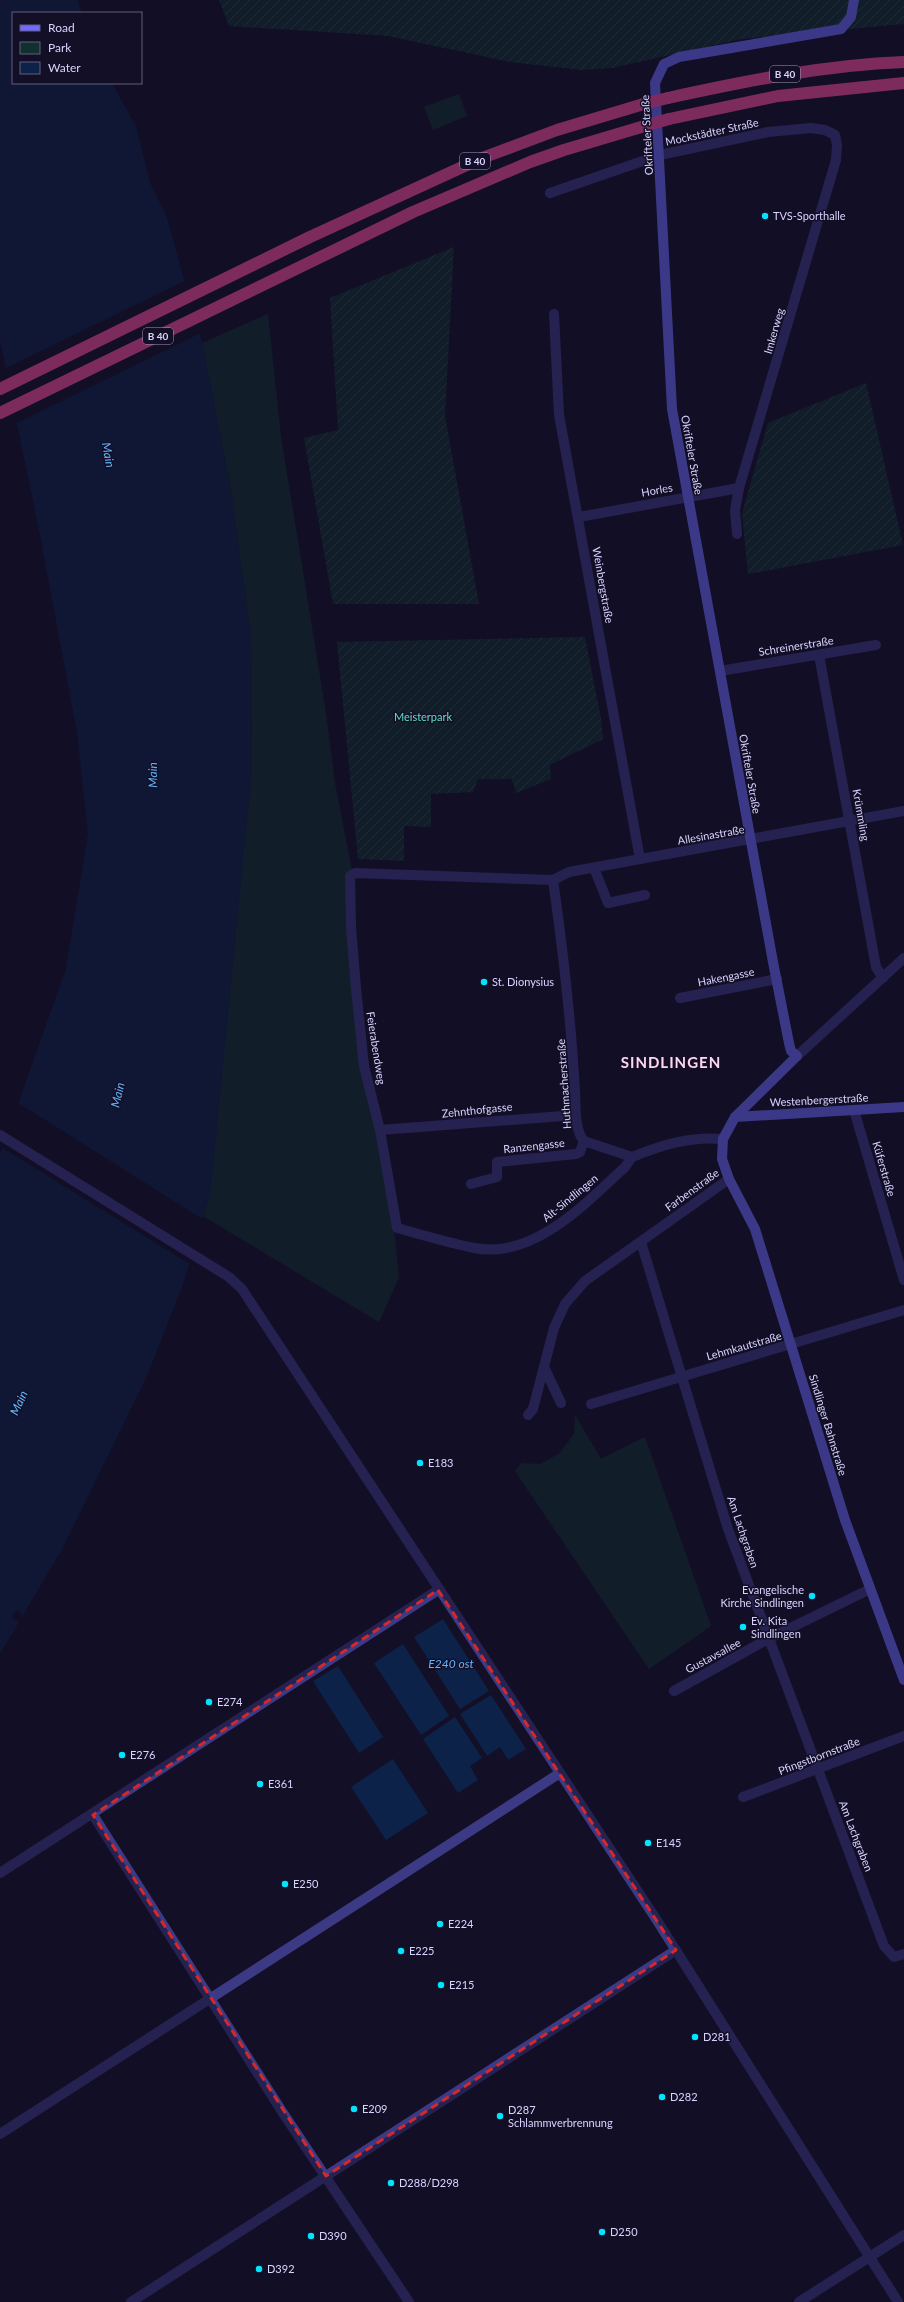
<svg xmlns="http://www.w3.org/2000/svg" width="904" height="2302" font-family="Lato,sans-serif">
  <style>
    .green { fill: #12302f }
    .garden { fill: url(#garden-furrows) }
    .water { fill: #0c2248 }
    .pier { fill: #130f26 }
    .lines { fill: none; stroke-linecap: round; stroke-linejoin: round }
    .street { stroke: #3d3a85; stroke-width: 10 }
    .secondary { stroke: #6f6bff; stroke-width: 10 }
    .highway { stroke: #ff4fa3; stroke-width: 12 }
    .highway-bridge { stroke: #ff4fa3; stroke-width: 12 }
    .marked { fill: none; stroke: #d62828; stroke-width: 3; stroke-dasharray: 8 5; stroke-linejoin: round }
    .poi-dot { fill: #00e5ff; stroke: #130f26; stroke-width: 1.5 }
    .labels { text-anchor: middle; stroke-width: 3; stroke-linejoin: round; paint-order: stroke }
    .shield { fill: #130f26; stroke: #9e99be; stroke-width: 1 }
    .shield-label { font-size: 10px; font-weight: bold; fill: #d9d4ff }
    .street-label { font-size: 11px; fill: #d9d4ff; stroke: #130f26 }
    .poi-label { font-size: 11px; fill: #d9d4ff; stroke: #130f26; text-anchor: start }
    .park-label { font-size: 11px; fill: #5fe0c0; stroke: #130f26 }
    .water-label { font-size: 12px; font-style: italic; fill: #62b6ff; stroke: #130f26 }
    .district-label { font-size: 15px; font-weight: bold; letter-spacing: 1px; fill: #ffd6f0; stroke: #130f26 }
  </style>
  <defs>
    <pattern id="garden-furrows" width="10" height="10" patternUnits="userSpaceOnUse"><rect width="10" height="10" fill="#12302f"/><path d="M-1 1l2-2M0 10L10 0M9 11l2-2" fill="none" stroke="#344d4e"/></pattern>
  </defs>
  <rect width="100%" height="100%" fill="#130f26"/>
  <!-- green -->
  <g class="green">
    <polygon points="459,94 467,116 433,130 424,107"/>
    <polygon points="268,314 281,437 326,713 335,783 352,871 348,930 394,1229 399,1277 379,1322 203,1216 210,1194 252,768 251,635 230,485 202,343"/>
    <polygon points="575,1415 601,1459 645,1437 711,1626 649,1669 515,1471 522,1463 540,1464 560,1453 574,1434"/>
  </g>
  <!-- garden -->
  <g class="garden">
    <polygon points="219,0 904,0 904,24 742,39 612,68 582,70 510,62 388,36 229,26"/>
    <polygon points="454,247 445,416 479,604 333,604 304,438 338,430 330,298"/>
    <polygon points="866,383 903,545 748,574 742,513 768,423"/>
    <polygon points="585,637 601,719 603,739 550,765 551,779 516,793 512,779 478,779 473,792 431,794 431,827 404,826 404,861 358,859 337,642"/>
  </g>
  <!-- water -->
  <g class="water">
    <polygon points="0,0 77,0 82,13 13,13 13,83 112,83 136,127 150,183 166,215 202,343 230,485 251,635 252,768 210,1194 183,1284 147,1376 62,1549 0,1654 0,1155 66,969 88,834 77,732 40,535 0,340"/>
    <polygon points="443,1619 489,1691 460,1709 414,1637"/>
    <polygon points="403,1644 449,1716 421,1735 374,1663"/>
    <polygon points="338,1666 383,1737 359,1753 313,1681"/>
    <polygon points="491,1695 526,1749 508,1760 500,1747 487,1756 460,1714"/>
    <polygon points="455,1717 482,1758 470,1766 478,1780 458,1793 423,1739"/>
    <polygon points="393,1759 428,1813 386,1840 351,1787"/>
  </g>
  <!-- pier -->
  <g class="pier">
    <polygon points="186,280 201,333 15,424 4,369"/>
    <polygon points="17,1102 204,1220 191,1265 1,1147"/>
    <circle cx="17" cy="1616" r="5"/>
  </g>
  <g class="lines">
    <!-- street -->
    <g class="street">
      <polyline points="550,193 660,155 768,132 811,128 825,130 835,135 837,145 836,160 739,488 735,510 737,534"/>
      <polyline points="554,314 559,415 640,859"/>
      <polyline points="579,517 739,488"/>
      <polyline points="819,655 876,967 883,978"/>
      <polyline points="720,671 876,645"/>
      <polyline points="594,868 608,903 645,895"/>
      <path d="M 553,880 C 563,950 571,1020 575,1091 C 576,1106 574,1130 584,1141 L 632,1157 C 662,1145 690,1136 723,1139"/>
      <polyline points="680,998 777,979"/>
      <polyline points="797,1056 904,958"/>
      <polyline points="854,1110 904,1280"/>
      <polyline points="380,1130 576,1115"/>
      <polyline points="0,1135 229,1277 242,1289 658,1922 898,2302"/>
      <path d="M 632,1157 L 625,1167 C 586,1203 533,1260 474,1248 C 448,1243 423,1235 397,1228 L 380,1130 L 364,1066 L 356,988 L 351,927 L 350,876 L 355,873 L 553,880 L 569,872 L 904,811"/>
      <polyline points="471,1184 497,1177 497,1162 576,1154 580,1152 584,1141"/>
      <polyline points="641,1242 728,1529 884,1946 894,1957 904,1954"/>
      <polyline points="544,1367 561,1403"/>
      <polyline points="591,1404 904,1310"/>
      <polyline points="528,1415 533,1409 554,1328 565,1304 585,1281 729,1179"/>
      <polyline points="674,1691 768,1639 870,1589"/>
      <polyline points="743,1797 904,1736"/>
      <polyline points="93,1815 283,2113 409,2302"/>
      <polyline points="0,1873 438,1590"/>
      <polyline points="0,2134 560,1773"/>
      <polyline points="131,2302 676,1950"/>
      <polyline points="799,2302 904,2235"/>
    </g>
    <!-- secondary -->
    <g class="secondary">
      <polyline points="854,0 851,17 841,29 679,57 664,64 655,83 672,409 773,962 789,1043 791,1051 797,1056 735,1117 723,1139 722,1159 729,1179 755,1229 845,1520 904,1680"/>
      <polyline points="735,1117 904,1107"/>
    </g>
    <!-- highway -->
    <g class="highway">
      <path d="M 668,98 C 746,81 824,65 904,62"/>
      <polyline points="669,119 778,96 904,83"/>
      <polyline points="0,389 310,237 482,158 557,130 647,103"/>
      <polyline points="0,413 413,212 530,162 564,150 648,125"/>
    </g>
    <!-- highway-bridge -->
    <g class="highway-bridge">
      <polyline points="647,103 668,98"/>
      <polyline points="648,125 669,119"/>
    </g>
  </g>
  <!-- marked area -->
  <path d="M0 0H904V2302H0ZM 438,1590 L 676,1950 L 326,2176 L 93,1815 Z" fill="#130f26" fill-opacity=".55" fill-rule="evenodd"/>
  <path class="marked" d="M 438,1590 L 676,1950 L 326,2176 L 93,1815 Z"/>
  <!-- markers -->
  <g class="poi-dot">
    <circle cx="765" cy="216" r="4"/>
    <circle cx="484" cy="982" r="4"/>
    <circle cx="420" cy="1463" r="4"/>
    <circle cx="812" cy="1596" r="4"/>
    <circle cx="743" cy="1627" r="4"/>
    <circle cx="209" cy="1702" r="4"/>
    <circle cx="122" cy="1755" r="4"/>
    <circle cx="260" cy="1784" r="4"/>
    <circle cx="648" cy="1843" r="4"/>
    <circle cx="285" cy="1884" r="4"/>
    <circle cx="440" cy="1924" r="4"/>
    <circle cx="401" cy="1951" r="4"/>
    <circle cx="441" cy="1985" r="4"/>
    <circle cx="695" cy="2037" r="4"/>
    <circle cx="662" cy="2097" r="4"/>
    <circle cx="354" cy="2109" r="4"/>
    <circle cx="500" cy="2116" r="4"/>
    <circle cx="391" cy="2183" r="4"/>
    <circle cx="602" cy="2232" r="4"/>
    <circle cx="311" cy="2236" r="4"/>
    <circle cx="259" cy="2269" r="4"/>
  </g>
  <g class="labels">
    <!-- shield labels -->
    <g class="shield">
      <rect x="770" y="66" width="30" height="16" rx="3"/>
      <rect x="460" y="153" width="30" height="16" rx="3"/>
      <rect x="143" y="328" width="30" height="16" rx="3"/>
    </g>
    <g class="shield-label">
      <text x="785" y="78">B 40</text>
      <text x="475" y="165">B 40</text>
      <text x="158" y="340">B 40</text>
    </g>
    <!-- street labels -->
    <g class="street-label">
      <text transform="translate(712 132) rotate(-12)" y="4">Mockstädter Straße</text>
      <text transform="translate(647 135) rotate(-93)" y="4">Okrifteler Straße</text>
      <text transform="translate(774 331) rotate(-74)" y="4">Imkerweg</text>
      <text transform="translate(692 455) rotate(80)" y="4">Okrifteler Straße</text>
      <text transform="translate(657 490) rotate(-10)" y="4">Horles</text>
      <text transform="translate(603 585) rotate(80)" y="4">Weinbergstraße</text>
      <text transform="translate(796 646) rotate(-9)" y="4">Schreinerstraße</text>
      <text transform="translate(750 774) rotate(80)" y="4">Okrifteler Straße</text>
      <text transform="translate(861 815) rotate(80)" y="4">Krümmling</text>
      <text transform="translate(711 835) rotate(-10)" y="4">Allesinastraße</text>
      <text transform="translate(726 977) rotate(-11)" y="4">Hakengasse</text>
      <text transform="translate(376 1048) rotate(81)" y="4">Feierabendweg</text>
      <text transform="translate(564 1084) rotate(-94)" y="4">Huthmacherstraße</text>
      <text transform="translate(819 1100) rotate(-3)" y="4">Westenbergerstraße</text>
      <text transform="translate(477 1110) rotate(-6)" y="4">Zehnthofgasse</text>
      <text transform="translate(534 1146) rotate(-6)" y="4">Ranzengasse</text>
      <text transform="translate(884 1169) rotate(74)" y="4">Küferstraße</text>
      <text transform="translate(692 1190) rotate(-36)" y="4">Farbenstraße</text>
      <text transform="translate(570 1198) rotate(-39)" y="4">Alt-Sindlingen</text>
      <text transform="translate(744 1346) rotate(-16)" y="4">Lehmkautstraße</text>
      <text transform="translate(828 1425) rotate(73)" y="4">Sindlinger Bahnstraße</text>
      <text transform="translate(743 1532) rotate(71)" y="4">Am Lachgraben</text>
      <text transform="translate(713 1656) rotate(-28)" y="4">Gustavsallee</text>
      <text transform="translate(819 1756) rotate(-21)" y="4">Pfingstbornstraße</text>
      <text transform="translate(856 1836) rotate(69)" y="4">Am Lachgraben</text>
    </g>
    <!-- poi labels -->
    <g class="poi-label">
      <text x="773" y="220">TVS-Sporthalle</text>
      <text x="492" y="986">St. Dionysius</text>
      <text x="428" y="1467">E183</text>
      <text x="804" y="1594" text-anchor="end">Evangelische<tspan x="804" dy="13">Kirche Sindlingen</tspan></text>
      <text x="751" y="1625">Ev. Kita<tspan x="751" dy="13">Sindlingen</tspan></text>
      <text x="217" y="1706">E274</text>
      <text x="130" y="1759">E276</text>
      <text x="268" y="1788">E361</text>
      <text x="656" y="1847">E145</text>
      <text x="293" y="1888">E250</text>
      <text x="448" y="1928">E224</text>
      <text x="409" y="1955">E225</text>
      <text x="449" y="1989">E215</text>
      <text x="703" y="2041">D281</text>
      <text x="670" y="2101">D282</text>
      <text x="362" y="2113">E209</text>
      <text x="508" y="2114">D287<tspan x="508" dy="13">Schlammverbrennung</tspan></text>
      <text x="399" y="2187">D288/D298</text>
      <text x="610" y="2236">D250</text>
      <text x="319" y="2240">D390</text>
      <text x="267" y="2273">D392</text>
    </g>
    <!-- park labels -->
    <g class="park-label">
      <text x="423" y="721">Meisterpark</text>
    </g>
    <!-- water labels -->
    <g class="water-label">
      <text transform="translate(108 455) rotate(79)" y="4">Main</text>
      <text transform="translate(153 775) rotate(-91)" y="4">Main</text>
      <text transform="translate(118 1095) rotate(-77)" y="4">Main</text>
      <text transform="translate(19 1403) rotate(-65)" y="4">Main</text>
      <text x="451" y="1668">E240 ost</text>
    </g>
    <!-- district labels -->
    <g class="district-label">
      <text x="671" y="1068">SINDLINGEN</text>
    </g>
  </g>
  <!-- legend -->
  <rect x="12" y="12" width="130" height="72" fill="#130f26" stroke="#625e7d"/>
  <rect x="20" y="25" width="20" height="6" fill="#6f6bff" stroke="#625e7d"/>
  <text x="48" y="32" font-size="12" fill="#d9d4ff">Road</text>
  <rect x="20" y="42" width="20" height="12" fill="#12302f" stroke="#625e7d"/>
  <text x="48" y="52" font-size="12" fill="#d9d4ff">Park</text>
  <rect x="20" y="62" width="20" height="12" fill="#0c2248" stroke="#625e7d"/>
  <text x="48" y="72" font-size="12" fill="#d9d4ff">Water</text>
</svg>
